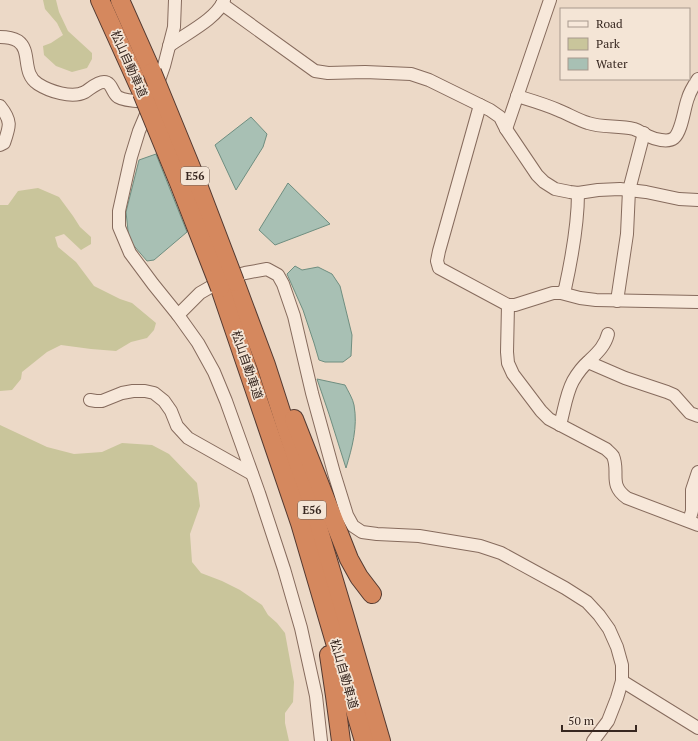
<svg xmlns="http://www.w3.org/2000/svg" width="698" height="741" font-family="'PT Serif','Noto Sans JP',serif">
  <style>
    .green { fill: #c9c59b }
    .water { fill: #a8c0b4; stroke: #6f8e80 }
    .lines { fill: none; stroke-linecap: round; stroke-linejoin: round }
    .minor-casing { stroke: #866b5d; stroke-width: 14 }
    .highway-casing { stroke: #543a31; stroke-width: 20 }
    .minor { stroke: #f7e8da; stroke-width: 12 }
    .highway { stroke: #d5885e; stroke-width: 18 }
    .highway-bridge-casing { stroke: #543a31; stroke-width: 20; stroke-linecap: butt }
    .highway-bridge { stroke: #d5885e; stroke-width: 18 }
    .labels { text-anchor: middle; stroke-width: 3.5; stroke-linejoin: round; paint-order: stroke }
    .shield { fill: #f4e5d6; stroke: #706057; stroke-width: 1 }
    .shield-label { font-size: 11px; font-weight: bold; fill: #372720 }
    .street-label { font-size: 12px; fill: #372720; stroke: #f4e5d6 }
  </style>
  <rect width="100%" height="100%" fill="#ecd9c7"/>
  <!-- green -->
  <g class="green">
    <polygon points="43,0 56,0 59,12 68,31 92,53 92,59 87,68 72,72 56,66 44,55 43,46 51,43 63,35 57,23 45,9"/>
    <polygon points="38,188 59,197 73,216 80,227 91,237 91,244 81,250 64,234 55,237 58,247 76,262 94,286 120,299 132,303 156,323 154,330 147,338 131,342 116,351 91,349 61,345 47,352 22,372 21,379 12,390 0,391 0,205 8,205 18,191"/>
    <polygon points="0,425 47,447 74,454 102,452 122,443 152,445 169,454 197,483 200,506 190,534 192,562 201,573 222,581 240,590 262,605 268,615 277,623 285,633 294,682 293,702 285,713 285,723 289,741 0,741"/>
  </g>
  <!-- water -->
  <g class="water">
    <polygon points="251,117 267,134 263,147 236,190 215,145"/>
    <polygon points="156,154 187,232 154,260 147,261 129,240 126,212 139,160"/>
    <polygon points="288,183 330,224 275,245 259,230"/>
    <polygon points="295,266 302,270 318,267 332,274 340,286 352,335 351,356 343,362 325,362 319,360 314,343 303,310 287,274"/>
    <path d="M 317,379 L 345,385 C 348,391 353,399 354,405 C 358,427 352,448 346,468 L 329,414 Z"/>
  </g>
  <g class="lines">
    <!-- minor casing -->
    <g class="minor-casing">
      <g id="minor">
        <polyline points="222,4 315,71 328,73 365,72 411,74 429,80 490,110 500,117 506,129 537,175 544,182 555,189 570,192 578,193 598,190 620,189 646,192 679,199 698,200"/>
        <path d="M 0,37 C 5,37 13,38 18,41 C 32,51 21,73 38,84 C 49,91 72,99 85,92 C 90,89 97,82 104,82 C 112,82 112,93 118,97 C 126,102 142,101 151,102"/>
        <path d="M 169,46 C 185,34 217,19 224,0"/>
        <polyline points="157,86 164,66 174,27 175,0"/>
        <path d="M 517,96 C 530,100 544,104 558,110 C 568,114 578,120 588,123 C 602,128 619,125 634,129 C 640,131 643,134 648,136 C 654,139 668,143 674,138 C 682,131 684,108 688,98 C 690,91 694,85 698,79"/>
        <polyline points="150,105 139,131 131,157 119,211 119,227 130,253 153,284 178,315 198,343 214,372 226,401 259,493 284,569 301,628 316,696 321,741"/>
        <polyline points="480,105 439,251 437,261 439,268 508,305 515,305 553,293 561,293 580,298 596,300 698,302"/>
        <path d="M 0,106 C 12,121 10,126 4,143 L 0,145"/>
        <polyline points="506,129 550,0"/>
        <path d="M 561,293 L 565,289 C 572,257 578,225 578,193"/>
        <polyline points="617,301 627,234 629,190 644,133"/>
        <path d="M 508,305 L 507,352 L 508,363 L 513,374 L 541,411 L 549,419 L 606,449 C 608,451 611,453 613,456 C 620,472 608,485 627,498 L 698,525"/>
        <polyline points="178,315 200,293 226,278 245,273 267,269 278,275 283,284 294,316 312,393 334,473 347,515 353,526 362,532 377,534 419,536 480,546 501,553 565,588 587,602 599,615 609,629 617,647 622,665 622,681 617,698 608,721 593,741"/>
        <polyline points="588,362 625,378 667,392 674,395 690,413 698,416"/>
        <polyline points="90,400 96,401 102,401 122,393 133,391 145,391 154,393 164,401 171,411 177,426 188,438 252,474"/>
        <path d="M 560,425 C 564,411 566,394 573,381 C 577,374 583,366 589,361 C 597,353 605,346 608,334"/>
        <polyline points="689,521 692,511 692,490 698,472"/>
        <polyline points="622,681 698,728"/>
      </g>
    </g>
    <!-- highway casing -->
    <g class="highway-casing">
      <g id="highway">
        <polyline points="100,0 142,93"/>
        <polyline points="120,0 152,72"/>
        <polyline points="235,282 266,365 314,514 344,614 381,741"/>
        <polyline points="220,288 300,523 364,741"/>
        <polyline points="294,419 349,559 359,577 372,594"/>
        <polyline points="329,655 335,696 341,741"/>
      </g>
    </g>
    <!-- minor -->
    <use href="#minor" class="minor"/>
    <!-- highway -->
    <use href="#highway" class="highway"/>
    <!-- highway-bridge casing -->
    <g class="highway-bridge-casing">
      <g id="highway-bridge">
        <polyline points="152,72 195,177 235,282"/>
        <polyline points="142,93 179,183 220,288"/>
      </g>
    </g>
    <!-- highway-bridge -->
    <use href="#highway-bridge" class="highway-bridge"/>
  </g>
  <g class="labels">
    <!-- shield labels -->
    <g class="shield">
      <rect x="181" y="167" width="28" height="18" rx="3"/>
      <rect x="298" y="501" width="28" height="18" rx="3"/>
    </g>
    <g class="shield-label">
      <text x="195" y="180">E56</text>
      <text x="312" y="514">E56</text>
    </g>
    <!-- street labels -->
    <g class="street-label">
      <text transform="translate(129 64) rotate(66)" y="4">松山自動車道</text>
      <text transform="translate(247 365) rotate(71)" y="4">松山自動車道</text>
      <text transform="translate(344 674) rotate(74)" y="4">松山自動車道</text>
    </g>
  </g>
  <!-- legend -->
  <rect x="560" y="8" width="130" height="72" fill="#f4e5d6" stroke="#a8998d"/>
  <rect x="568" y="21" width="20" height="6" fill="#f7e8da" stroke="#a8998d"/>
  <text x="596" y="28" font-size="12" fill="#372720">Road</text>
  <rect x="568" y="38" width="20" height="12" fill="#c9c59b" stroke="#a8998d"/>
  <text x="596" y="48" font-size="12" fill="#372720">Park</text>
  <rect x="568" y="58" width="20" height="12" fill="#a8c0b4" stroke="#a8998d"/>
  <text x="596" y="68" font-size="12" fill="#372720">Water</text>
  <!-- scale -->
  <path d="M562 725v6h74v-6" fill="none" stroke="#372720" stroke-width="2"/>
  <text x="568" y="725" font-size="12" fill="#372720" stroke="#f4e5d6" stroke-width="3" paint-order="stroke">50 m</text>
</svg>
